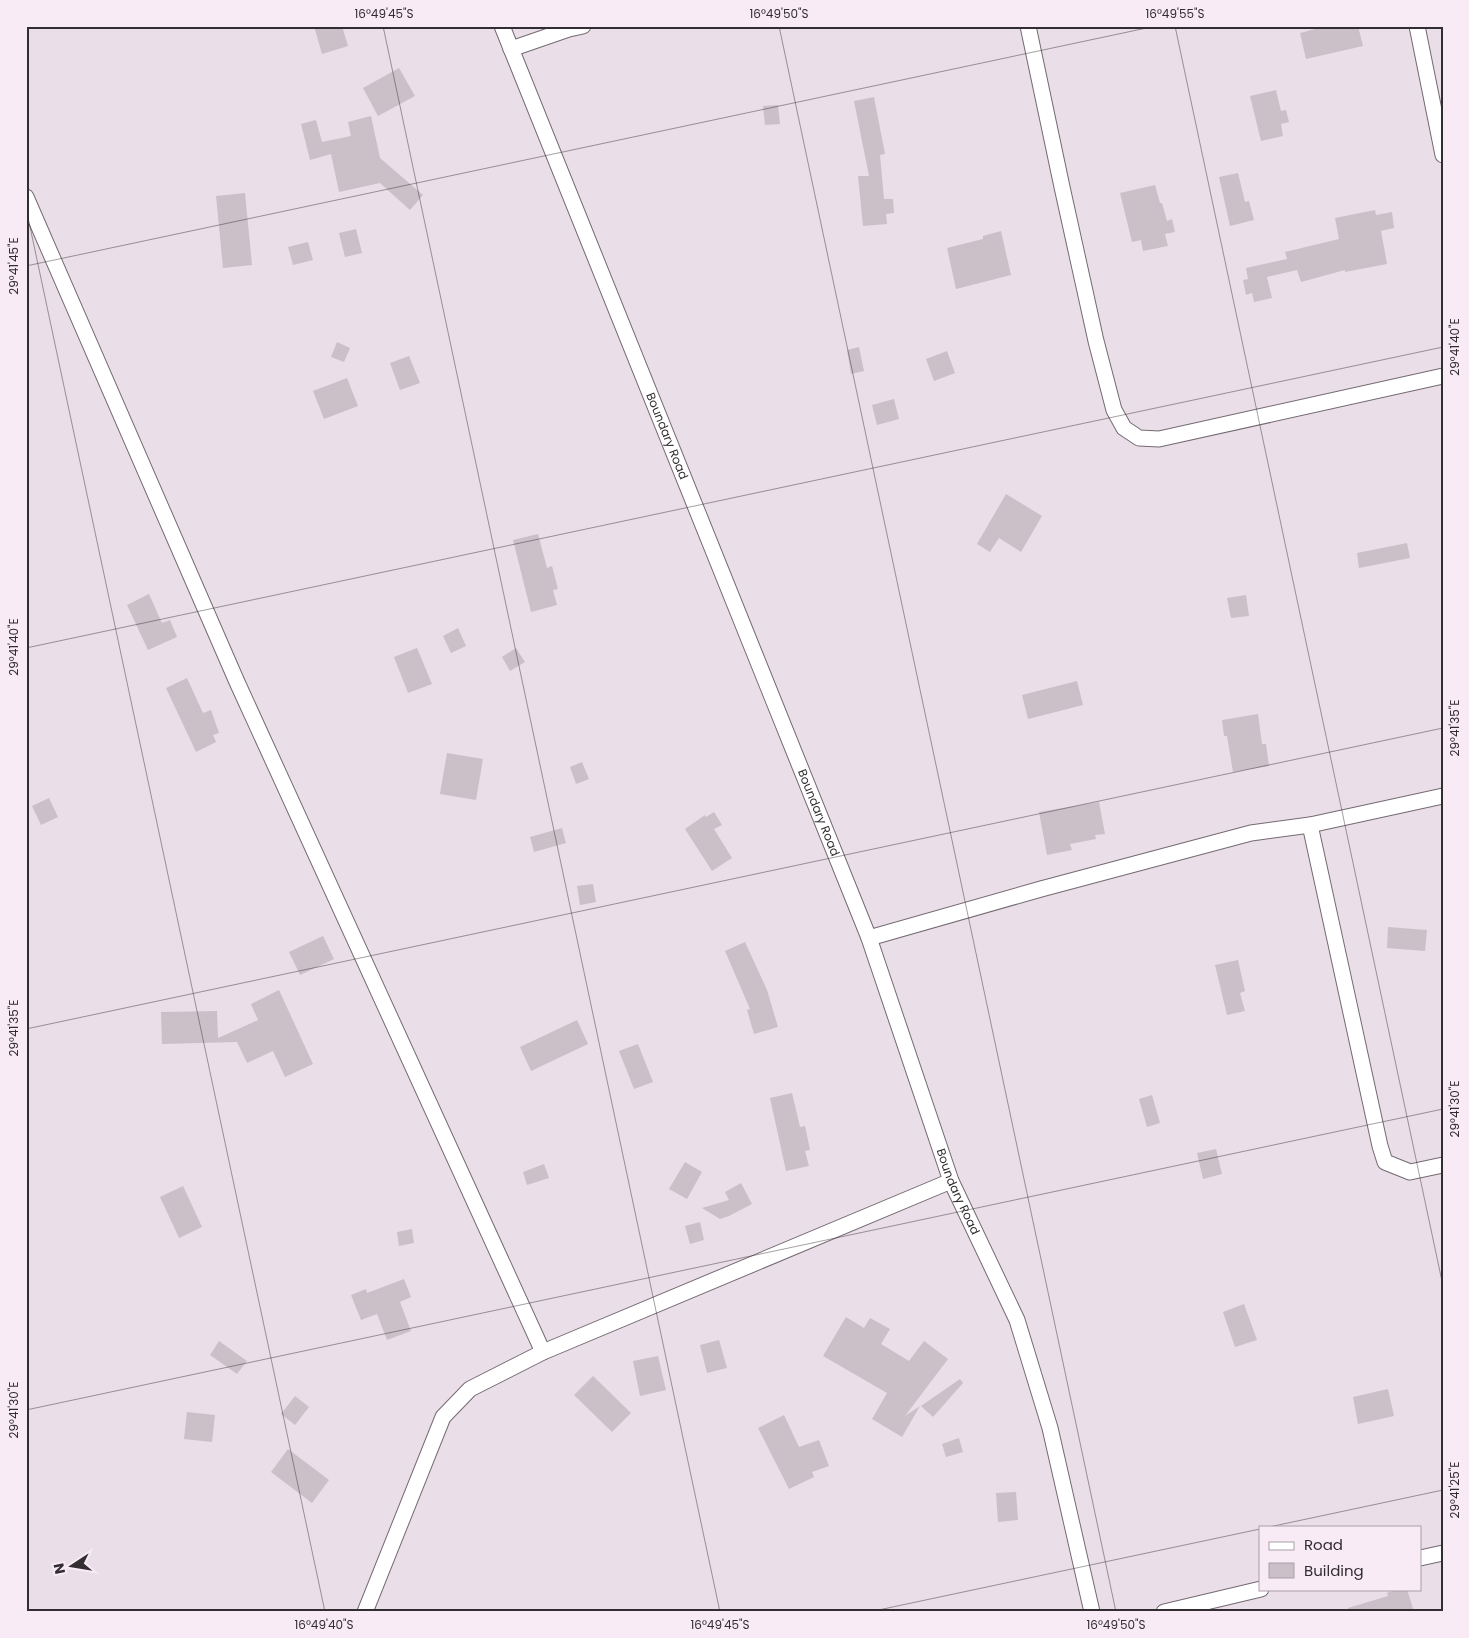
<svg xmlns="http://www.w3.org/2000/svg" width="1469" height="1638" font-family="Poppins,sans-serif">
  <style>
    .building { fill: #cbbfc8 }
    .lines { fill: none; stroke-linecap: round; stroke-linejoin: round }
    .street-casing { stroke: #746a72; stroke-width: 17 }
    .street { stroke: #fff; stroke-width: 15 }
    .ticks { fill: none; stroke: #322d31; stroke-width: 1; stroke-opacity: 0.45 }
    .labels { text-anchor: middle; stroke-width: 4.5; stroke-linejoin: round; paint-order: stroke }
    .street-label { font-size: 12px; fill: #322d31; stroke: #f8ebf5 }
    .neatline { fill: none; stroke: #322d31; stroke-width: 2 }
    .ticks-label { font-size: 12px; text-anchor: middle; fill: #322d31 }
  </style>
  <rect width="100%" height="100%" fill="#eadee8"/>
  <!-- building -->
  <g class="building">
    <polygon points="314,26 342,26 348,46 322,54"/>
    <polygon points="1327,26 1358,26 1363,46 1306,59 1300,33"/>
    <polygon points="399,68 415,96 378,116 363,88"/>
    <polygon points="1276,90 1281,111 1286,110 1289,122 1281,124 1283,136 1261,141 1250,96"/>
    <polygon points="874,97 885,154 880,155 884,199 893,199 894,213 886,214 887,224 863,226 858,176 869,176 854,101"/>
    <polygon points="778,105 780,124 765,125 763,106"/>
    <polygon points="371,116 380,158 423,195 410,210 380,183 339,192 331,154 310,160 301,124 316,120 322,142 351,136 348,122"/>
    <polygon points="1238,173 1245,202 1249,201 1254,220 1230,226 1219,177"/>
    <polygon points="1155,185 1160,203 1162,203 1167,221 1172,219 1175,232 1165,234 1168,246 1143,251 1141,240 1132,242 1120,193"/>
    <polygon points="245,193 252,265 223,268 216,196"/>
    <polygon points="1375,210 1376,215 1392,212 1394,228 1381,231 1387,264 1345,272 1345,270 1301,282 1297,270 1267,277 1272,298 1254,302 1252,293 1246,295 1243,280 1248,279 1246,268 1287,259 1285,252 1339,239 1335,218"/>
    <polygon points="356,229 362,253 345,257 339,233"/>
    <polygon points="1001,231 1011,275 956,289 947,248 983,239 983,236"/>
    <polygon points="308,242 313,260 293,265 288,247"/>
    <polygon points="337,342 350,348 344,362 331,357"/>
    <polygon points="859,347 864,371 851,374 847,350"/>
    <polygon points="947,351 955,373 934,381 926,359"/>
    <polygon points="409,356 420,383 400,390 390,363"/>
    <polygon points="347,378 358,406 324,419 313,391"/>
    <polygon points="894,399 899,419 877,425 872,405"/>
    <polygon points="1006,494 1042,516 1021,552 999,538 990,552 977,544"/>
    <polygon points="538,534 547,568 552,566 558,589 553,590 557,605 531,612 513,540"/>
    <polygon points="1407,543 1410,558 1359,568 1357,553"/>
    <polygon points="149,594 162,623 170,620 177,637 148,650 127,605"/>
    <polygon points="1246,595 1249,616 1231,618 1227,598"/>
    <polygon points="458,628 466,646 451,653 443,636"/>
    <polygon points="417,648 432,684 408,693 394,657"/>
    <polygon points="516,648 525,662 510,671 502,657"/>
    <polygon points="187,678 203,713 211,710 219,733 213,735 216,742 196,752 166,688"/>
    <polygon points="1077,681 1083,705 1028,719 1022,695"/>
    <polygon points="1258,714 1262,744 1266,744 1269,766 1233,772 1227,736 1224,736 1222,720"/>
    <polygon points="447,753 483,759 476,800 440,794"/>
    <polygon points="582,762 589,779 576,784 570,767"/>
    <polygon points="49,798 58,817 41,825 32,806"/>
    <polygon points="1099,802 1105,834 1095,835 1096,839 1070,844 1072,850 1047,855 1039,812"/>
    <polygon points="714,812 722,825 714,829 732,858 712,871 685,829 705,815 706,817"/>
    <polygon points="562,828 566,843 534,852 530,837"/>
    <polygon points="593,884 596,902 580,905 577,886"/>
    <polygon points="1388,927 1427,930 1425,951 1387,948"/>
    <polygon points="323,936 334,959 300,975 289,952"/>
    <polygon points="745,942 767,990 778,1027 754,1034 747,1010 750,1009 725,951"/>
    <polygon points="1238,960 1245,991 1240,993 1245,1011 1227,1015 1215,965"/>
    <polygon points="279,990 313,1064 285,1077 273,1051 247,1063 237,1042 162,1044 161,1012 217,1011 218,1038 258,1020 251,1004"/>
    <polygon points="577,1020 588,1044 531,1071 520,1047"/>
    <polygon points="638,1044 653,1082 634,1089 619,1051"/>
    <polygon points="792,1093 800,1127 805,1126 810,1150 805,1151 809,1166 786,1171 770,1098"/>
    <polygon points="1152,1095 1160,1123 1147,1127 1139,1099"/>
    <polygon points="1216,1149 1222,1174 1203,1179 1197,1153"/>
    <polygon points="685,1162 702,1172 687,1199 669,1189"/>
    <polygon points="544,1164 549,1178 527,1185 523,1172"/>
    <polygon points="741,1183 752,1204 729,1216 720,1219 702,1208 729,1200 725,1192"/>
    <polygon points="183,1186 202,1227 179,1238 160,1197"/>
    <polygon points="700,1222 704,1240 690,1244 685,1226"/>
    <polygon points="412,1229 414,1243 399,1246 397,1232"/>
    <polygon points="404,1279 411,1297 400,1302 411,1331 387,1340 377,1314 361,1320 351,1295 366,1289 367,1293"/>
    <polygon points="1244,1304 1257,1340 1235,1347 1223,1312"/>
    <polygon points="846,1317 864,1328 870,1318 890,1329 881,1344 909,1361 924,1341 948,1359 905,1416 920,1406 902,1437 872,1419 887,1393 823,1356"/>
    <polygon points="719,1340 727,1368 707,1373 700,1345"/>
    <polygon points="219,1341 247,1361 237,1374 210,1355"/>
    <polygon points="658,1356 666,1390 640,1396 633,1361"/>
    <polygon points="593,1376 631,1413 612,1432 574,1395"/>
    <polygon points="960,1379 963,1383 933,1417 921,1406"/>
    <polygon points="1388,1389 1394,1416 1358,1424 1353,1397"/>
    <polygon points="295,1396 309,1407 295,1425 281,1414"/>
    <polygon points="187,1412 215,1415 212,1442 184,1439"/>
    <polygon points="784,1415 799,1447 819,1440 829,1466 812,1472 814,1477 789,1489 758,1428"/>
    <polygon points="959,1438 963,1452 946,1457 942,1444"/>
    <polygon points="288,1449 329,1480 312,1503 271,1472"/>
    <polygon points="1016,1492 1018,1520 998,1522 996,1493"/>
    <polygon points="1398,1589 1407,1589 1414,1612 1349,1612 1348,1608 1388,1596 1387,1593"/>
  </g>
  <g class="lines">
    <!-- street casing -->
    <g class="street-casing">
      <g id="street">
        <path id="s1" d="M 502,26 L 869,938 L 951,1181 L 1017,1320 L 1050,1428 L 1092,1612"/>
        <polyline points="1028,26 1062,187 1096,341 1114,410 1124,428 1139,438 1159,439 1443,376"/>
        <polyline points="1417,26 1443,155"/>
        <polyline points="511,49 569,29 583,26"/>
        <polyline points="26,197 237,682 543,1352"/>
        <polyline points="1310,825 1380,1146 1385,1162 1410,1172 1443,1165"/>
        <polyline points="869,938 1041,889 1251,833 1310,825 1443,796"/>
        <polyline points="1420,1558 1443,1553"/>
        <polyline points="365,1612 443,1417 470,1389 543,1352 951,1181"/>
        <polyline points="1164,1612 1261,1589"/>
      </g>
    </g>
    <!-- street -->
    <use href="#street" class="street"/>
  </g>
  <!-- ticks -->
  <path class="ticks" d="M 383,26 L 720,1612M 779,26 L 1116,1612M 1175,26 L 1443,1286M 26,208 L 325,1612M 26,266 L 1156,26M 26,648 L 1443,347M 26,1029 L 1443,728M 26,1410 L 1443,1109M 1269,1527 L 1443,1490M 869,1612 L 1260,1529"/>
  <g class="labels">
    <!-- street labels -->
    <g class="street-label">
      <text dy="4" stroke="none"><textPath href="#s1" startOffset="442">Boundary Road</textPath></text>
      <text dy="4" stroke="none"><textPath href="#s1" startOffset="848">Boundary Road</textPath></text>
      <text dy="4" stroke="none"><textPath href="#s1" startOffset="1252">Boundary Road</textPath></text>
    </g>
  </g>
  <!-- border -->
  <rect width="1469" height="1638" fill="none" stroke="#f8ebf5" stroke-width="55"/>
  <!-- legend -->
  <rect x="1259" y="1526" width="162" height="65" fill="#f8ebf5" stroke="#a99fa7"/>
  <rect x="1269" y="1542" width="25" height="8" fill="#ffffff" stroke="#a99fa7"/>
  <text x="1304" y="1550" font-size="15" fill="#322d31">Road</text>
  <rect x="1269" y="1563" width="25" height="15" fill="#cbbfc8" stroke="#a99fa7"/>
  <text x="1304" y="1576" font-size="15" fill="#322d31">Building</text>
  <!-- north arrow -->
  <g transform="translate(72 1566) rotate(258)" stroke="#f8ebf5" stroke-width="4" paint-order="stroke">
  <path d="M0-4L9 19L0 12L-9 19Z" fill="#322d31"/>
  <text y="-8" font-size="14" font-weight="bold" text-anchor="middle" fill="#322d31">N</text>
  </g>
  <rect x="28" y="28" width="1414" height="1582" class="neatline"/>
  <g class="ticks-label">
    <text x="384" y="18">16°49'45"S</text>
    <text x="779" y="18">16°49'50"S</text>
    <text x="1175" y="18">16°49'55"S</text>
    <text transform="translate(14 266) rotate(-90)" y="4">29°41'45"E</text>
    <text transform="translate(1455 347) rotate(-90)" y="4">29°41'40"E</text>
    <text transform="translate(14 647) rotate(-90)" y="4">29°41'40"E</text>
    <text transform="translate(1455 728) rotate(-90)" y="4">29°41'35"E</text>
    <text transform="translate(14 1028) rotate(-90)" y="4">29°41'35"E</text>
    <text transform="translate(1455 1109) rotate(-90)" y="4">29°41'30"E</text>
    <text transform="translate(14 1410) rotate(-90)" y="4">29°41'30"E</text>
    <text transform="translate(1455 1490) rotate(-90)" y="4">29°41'25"E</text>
    <text x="324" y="1629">16°49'40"S</text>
    <text x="720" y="1629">16°49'45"S</text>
    <text x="1116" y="1629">16°49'50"S</text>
  </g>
</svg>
